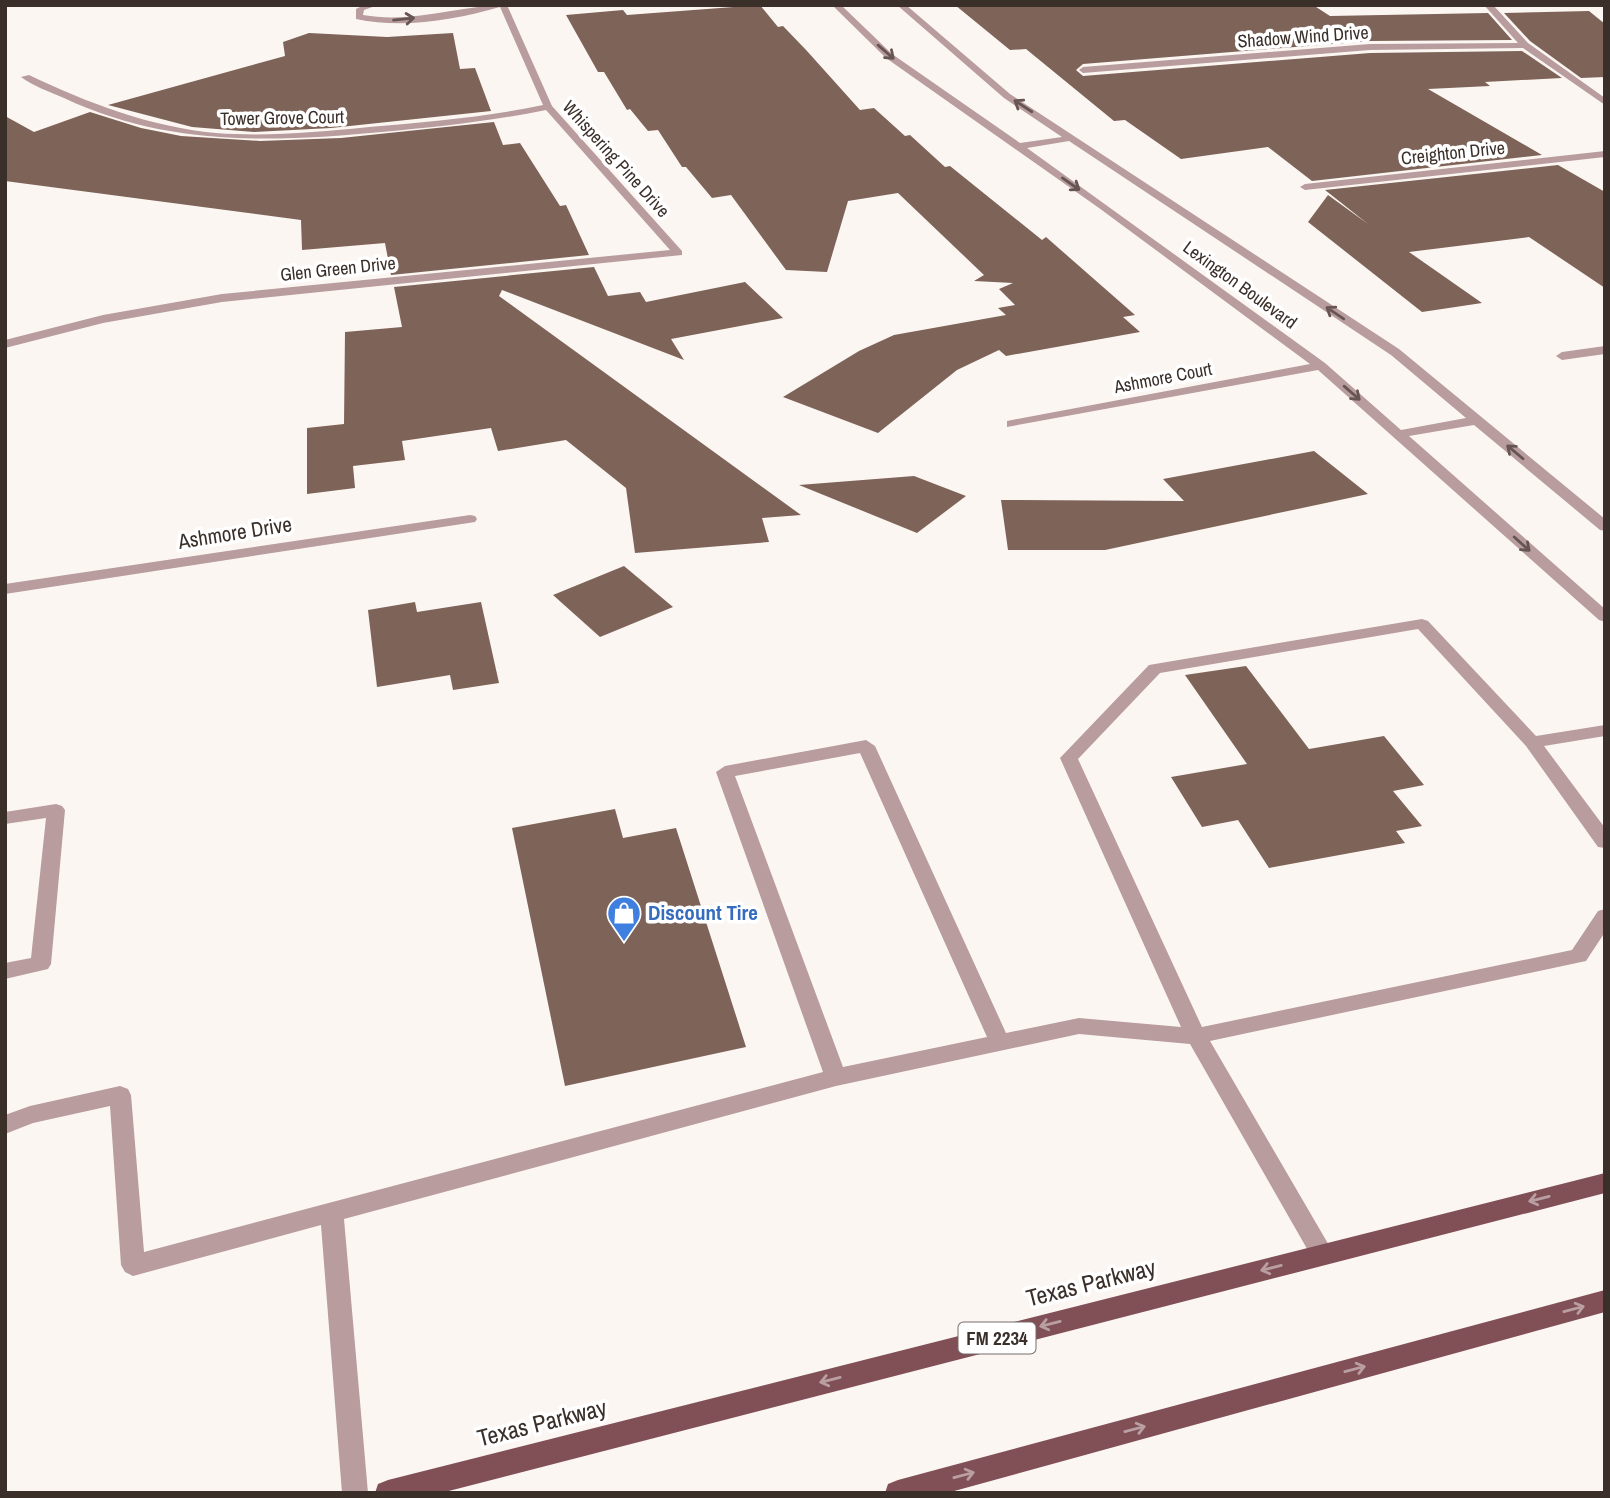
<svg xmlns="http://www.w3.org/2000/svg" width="1610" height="1498" font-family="'Archivo Narrow',sans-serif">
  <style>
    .building { fill: #7e6358 }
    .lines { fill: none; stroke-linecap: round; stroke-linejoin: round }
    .minor { fill: #b89c9e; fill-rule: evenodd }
    .major { fill: #805056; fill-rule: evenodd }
    .oneway { stroke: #665552 }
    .oneway2 { stroke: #b99fa2 }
    .labels { text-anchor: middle; stroke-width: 7; stroke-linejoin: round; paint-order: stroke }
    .far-street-label { font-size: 18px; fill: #3a2f29; stroke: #fff }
    .shield { fill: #fff; stroke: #756d69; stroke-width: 2 }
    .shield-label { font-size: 19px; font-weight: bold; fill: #3a2f29 }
    .street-label { font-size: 21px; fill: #3a2f29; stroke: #fff }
    .shop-label { font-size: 21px; font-weight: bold; fill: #366cbe; stroke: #fff; text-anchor: start }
    .near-street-label { font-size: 24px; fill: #3a2f29; stroke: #fff }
  </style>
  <rect width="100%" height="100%" fill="#fcf6f3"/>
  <!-- building -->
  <g class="building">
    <polygon points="760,5 778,27 783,26 807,51 860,110 874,108 905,136 910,135 945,167 950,166 1042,240 1046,237 1135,315 1123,317 1140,332 1006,356 999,350 957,370 878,433 783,397 859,351 894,335 1006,315 998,308 1015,305 999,289 1013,283 974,281 984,275 898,193 848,201 827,272 786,270 731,195 712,198 686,167 682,167 658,130 648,131 630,109 627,110 604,72 598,72 566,15 623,10 627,15"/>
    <polygon points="955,5 1313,5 1330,16 1488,13 1512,40 1370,41 1083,64 1076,70 1083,76 1370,53 1522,51 1562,78 1485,82 1490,86 1428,89 1542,155 1312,181 1268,147 1181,159 1125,120 1114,121 1026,49 1010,50"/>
    <polygon points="1589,11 1605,24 1605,77 1581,78 1530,41 1504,13"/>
    <polygon points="309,33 387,37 453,33 460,69 475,68 491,111 331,128 254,132 192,127 108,105 285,56 283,42"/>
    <polygon points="90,112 141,128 181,136 260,141 341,138 494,122 503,145 520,143 560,206 566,205 589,255 391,275 385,243 302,250 301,220 5,181 5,116 34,132"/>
    <polygon points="1558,165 1605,192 1605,288 1529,237 1409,252 1482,303 1422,312 1308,222 1328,195 1368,224 1325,190"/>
    <polygon points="594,267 608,296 640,292 646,302 745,282 783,318 671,339 684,360 502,290 499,296 801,515 762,518 769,542 635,553 626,488 566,440 498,451 491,428 402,441 405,460 353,466 355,488 307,494 307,428 344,424 345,332 402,327 394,287"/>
    <polygon points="1314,451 1368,494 1105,550 1008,550 1001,500 1184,501 1163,479"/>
    <polygon points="914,476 966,496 917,533 799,485"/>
    <polygon points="624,566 673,607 600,637 553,595"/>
    <polygon points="415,602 417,612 481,602 499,683 453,690 450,675 377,687 368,610"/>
    <polygon points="1246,666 1309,749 1384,736 1424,785 1393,791 1422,826 1396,831 1405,843 1269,868 1238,820 1202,827 1171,777 1247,764 1185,675"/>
    <polygon points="615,809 623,838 676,828 746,1047 565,1086 512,828"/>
  </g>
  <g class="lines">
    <!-- minor -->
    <g class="minor">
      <path d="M 364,5 L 378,5 L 364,10 L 363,15 C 413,24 459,5 507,5 L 552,106 L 682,251 L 682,255 L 222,302 L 103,323 L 5,348 L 5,340 L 103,315 L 222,294 L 670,250 L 546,110 C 491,121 438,127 382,132 C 272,142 168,147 64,98 C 50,92 33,86 21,77 L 29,75 C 88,103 150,127 216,133 C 266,137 319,132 369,127 C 428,122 485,117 543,105 L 500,7 C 454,20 403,29 356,19 L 356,9 Z"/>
      <path d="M 832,5 L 841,5 L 892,54 L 1020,143 L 1062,137 L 1004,98 L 897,5 L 906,5 L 1010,94 L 1399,349 L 1605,519 L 1605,531 L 1600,530 L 1474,425 L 1409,436 L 1605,609 L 1605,622 L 1599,620 L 1318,370 L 1007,427 L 1007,421 L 1012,420 L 1310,364 L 1099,208 L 886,58 ZM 1069,141 L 1391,355 L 1466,418 L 1401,430 L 1325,363 L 1027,148 Z"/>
      <polygon points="1484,5 1493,5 1528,43 1605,98 1605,105 1523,48 1370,50 1083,73 1079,70 1083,67 1370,44 1518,43"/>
      <polygon points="1605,151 1605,157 1305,190 1300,187 1305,184"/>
      <polygon points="1605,346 1605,354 1562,360 1556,356 1562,352"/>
      <polygon points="470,515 475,516 477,519 475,522 5,594 5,584"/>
      <path d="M 1422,619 L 1428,621 L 1536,736 L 1605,725 L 1605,736 L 1544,746 L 1605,828 L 1605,848 L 1598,847 L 1526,746 L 1418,629 L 1160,673 L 1078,759 L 1202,1027 L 1572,950 L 1598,911 L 1605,909 L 1605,932 L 1586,961 L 1210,1041 L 1330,1247 L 1334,1254 L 1330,1261 L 1322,1264 L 1314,1261 L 1190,1044 L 1079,1034 L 836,1086 L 344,1219 L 368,1493 L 342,1493 L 321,1225 L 133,1276 L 125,1272 L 121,1265 L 110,1106 L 33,1123 L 5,1134 L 5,1115 L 30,1106 L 120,1086 L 128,1089 L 131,1095 L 144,1252 L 823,1072 L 716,772 L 725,766 L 866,740 L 875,746 L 1006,1033 L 1079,1018 L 1181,1027 L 1060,758 L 1149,665 ZM 860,753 L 987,1037 L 843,1067 L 735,776 Z"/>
      <polygon points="56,804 62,806 65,810 51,964 48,969 5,979 5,963 31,958 46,818 5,824 5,812"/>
    </g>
    <!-- major -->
    <g class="major">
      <polygon points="1605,1173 1605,1193 441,1493 375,1493 378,1484 388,1480"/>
      <polygon points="1605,1290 1605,1312 947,1493 885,1493 888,1484 898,1480"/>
    </g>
  </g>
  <!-- one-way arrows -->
  <defs><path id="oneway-shaft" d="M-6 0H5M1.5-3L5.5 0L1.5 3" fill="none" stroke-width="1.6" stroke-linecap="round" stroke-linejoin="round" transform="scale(1.75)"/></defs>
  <g class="oneway">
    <use href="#oneway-shaft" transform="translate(404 19) rotate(-6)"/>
    <use href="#oneway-shaft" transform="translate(886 52) rotate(41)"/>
    <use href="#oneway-shaft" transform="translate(1023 106) rotate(-147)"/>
    <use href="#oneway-shaft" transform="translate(1071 184) rotate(35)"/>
    <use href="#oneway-shaft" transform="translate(1335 313) rotate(-146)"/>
    <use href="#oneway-shaft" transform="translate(1352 393) rotate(41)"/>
    <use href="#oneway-shaft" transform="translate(1515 452) rotate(-140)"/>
    <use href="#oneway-shaft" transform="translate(1522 544) rotate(42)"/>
  </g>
  <g class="oneway2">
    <use href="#oneway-shaft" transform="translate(1539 1199) rotate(166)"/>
    <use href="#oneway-shaft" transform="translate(1271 1268) rotate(166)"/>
    <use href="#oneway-shaft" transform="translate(1574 1309) rotate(-15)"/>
    <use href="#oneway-shaft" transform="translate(1050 1324) rotate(166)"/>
    <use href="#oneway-shaft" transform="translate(1355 1369) rotate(-15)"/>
    <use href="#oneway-shaft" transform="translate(830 1380) rotate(166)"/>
    <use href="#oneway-shaft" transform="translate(1135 1429) rotate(-15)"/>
    <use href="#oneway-shaft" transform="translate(964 1475) rotate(-15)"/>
  </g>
  <!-- icons -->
  <defs>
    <g id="shop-pin" transform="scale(1.75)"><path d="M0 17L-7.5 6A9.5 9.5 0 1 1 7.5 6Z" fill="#3f7fe0" stroke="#fff"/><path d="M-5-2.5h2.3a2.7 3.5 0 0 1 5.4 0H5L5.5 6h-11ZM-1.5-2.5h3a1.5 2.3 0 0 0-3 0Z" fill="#fff"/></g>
  </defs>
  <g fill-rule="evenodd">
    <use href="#shop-pin" x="624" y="913"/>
  </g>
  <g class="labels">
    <!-- far-street labels -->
    <g class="far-street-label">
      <text transform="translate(1303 37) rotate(-4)" y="6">Shadow Wind Drive</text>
      <text transform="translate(282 118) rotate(-1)" y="6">Tower Grove Court</text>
      <text transform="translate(1453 153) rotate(-6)" y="6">Creighton Drive</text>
      <text transform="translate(616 159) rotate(48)" y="6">Whispering Pine Drive</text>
      <text transform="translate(338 269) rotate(-6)" y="6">Glen Green Drive</text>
      <text transform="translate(1240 285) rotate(36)" y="6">Lexington Boulevard</text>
      <text transform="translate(1163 378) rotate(-11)" y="6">Ashmore Court</text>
    </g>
    <!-- shield labels -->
    <rect class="shield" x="958.5" y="1322.5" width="77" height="31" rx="5"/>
    <g class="shield-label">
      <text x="997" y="1345">FM 2234</text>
    </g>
    <!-- street labels -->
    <g class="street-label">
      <text transform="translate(235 533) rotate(-9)" y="7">Ashmore Drive</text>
    </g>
    <!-- shop labels -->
    <g class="shop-label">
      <text x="648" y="920">Discount Tire</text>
    </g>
    <!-- near-street labels -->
    <g class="near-street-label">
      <text transform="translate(1091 1283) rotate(-14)" y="8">Texas Parkway</text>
      <text transform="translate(542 1423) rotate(-14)" y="8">Texas Parkway</text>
    </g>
  </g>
  <!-- border -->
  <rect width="1610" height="1498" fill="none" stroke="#3a2f29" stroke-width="14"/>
</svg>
